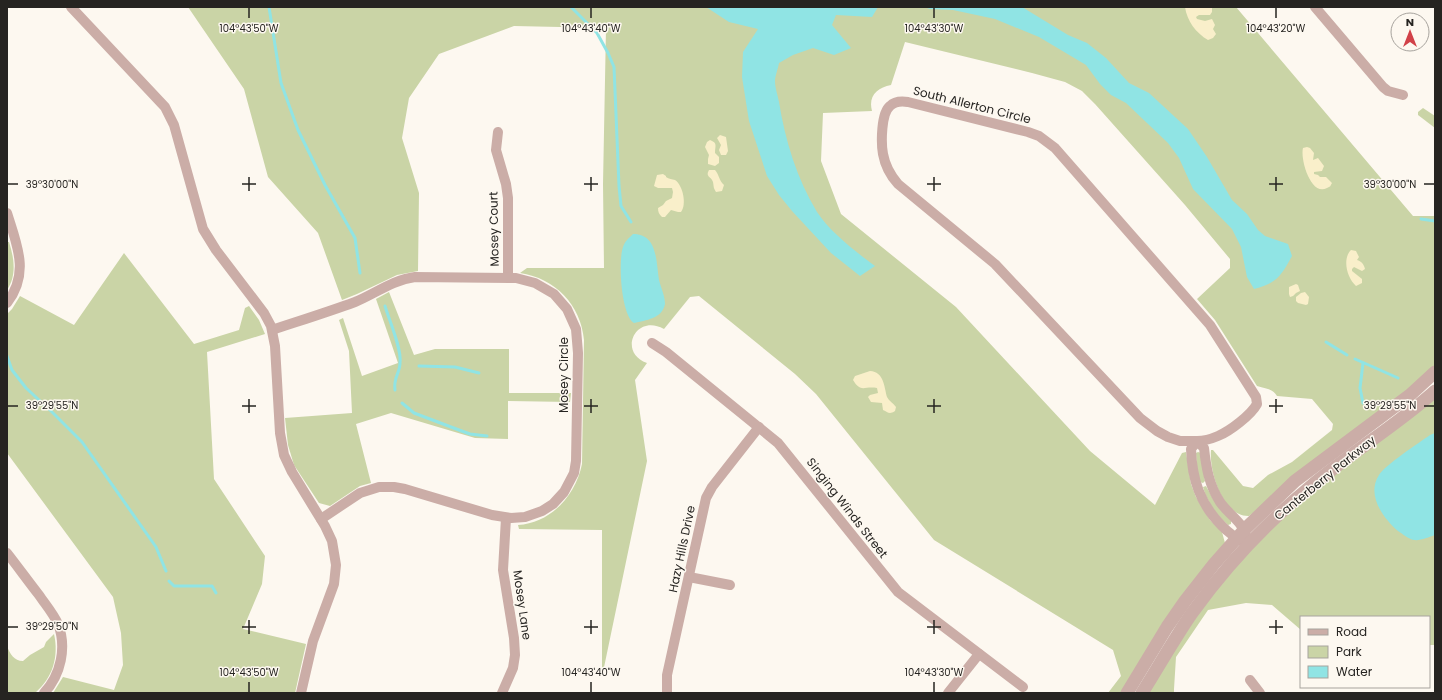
<svg xmlns="http://www.w3.org/2000/svg" width="1442" height="700" font-family="Poppins,sans-serif">
  <style>
    .green { fill: #cad4a6 }
    .sand { fill: #f9efca }
    .water { fill: #90e4e4 }
    .lines { fill: none; stroke-linecap: round; stroke-linejoin: round }
    .stream { stroke: #90e4e4; stroke-width: 3 }
    .minor { stroke: #cbada7; stroke-width: 10 }
    .tertiary { stroke: #cbada7; stroke-width: 13 }
    .ticks { fill: none; stroke: #262421; stroke-width: 1.5 }
    .labels { text-anchor: middle; stroke-width: 3; stroke-linejoin: round; paint-order: stroke }
    .street-label { font-size: 12px; fill: #262421; stroke: #fdf8f0 }
    .ticks-label { font-size: 10px; text-anchor: middle; fill: #262421; stroke: #fdf8f0; stroke-width: 3; stroke-linejoin: round; paint-order: stroke }
  </style>
  <rect width="100%" height="100%" fill="#fdf8f0"/>
  <!-- green -->
  <g class="green">
    <path d="M 188,7 L 1236,7 L 1413,216 L 1435,216 L 1435,356 L 1434,358 L 1435,366 L 1427,375 L 1249,516 C 1223,517 1209,472 1211,450 L 1213,450 L 1243,486 L 1253,488 L 1268,475 L 1292,462 L 1332,430 L 1333,424 L 1312,399 L 1277,396 C 1272,388 1266,389 1257,386 L 1215,320 L 1197,299 L 1230,268 L 1230,259 L 1185,205 L 1095,104 L 1082,91 L 1065,82 L 1032,73 L 905,42 L 891,85 C 877,88 868,96 872,111 L 823,113 L 821,161 L 841,214 L 956,307 L 1090,451 L 1155,505 L 1182,453 L 1186,452 L 1191,484 L 1196,497 L 1210,520 L 1222,532 L 1225,543 L 1122,693 L 1108,693 L 1121,676 L 1113,650 L 934,540 L 816,394 L 795,374 L 699,296 L 690,297 L 664,329 C 636,313 617,352 647,363 L 635,380 L 647,461 L 602,677 L 602,530 L 519,529 L 518,525 C 551,523 576,495 582,464 L 584,340 C 581,305 555,278 520,273 L 527,268 L 604,268 L 603,184 L 606,28 L 514,26 L 439,54 L 409,98 L 402,138 L 419,193 L 418,271 L 397,275 L 357,294 L 342,300 L 318,233 L 268,177 L 244,89 Z"/>
    <polygon points="1423,108 1435,116 1435,128 1418,115 1418,112"/>
    <path d="M 7,242 L 9,242 C 14,258 17,275 7,290 Z"/>
    <polygon points="124,253 194,344 239,330 245,308 249,306 259,320 265,334 207,352 214,479 265,556 262,584 243,629 306,644 295,693 53,693 63,677 114,690 123,665 121,633 113,597 7,453 7,314 12,309 20,296 74,325"/>
    <polygon points="389,292 414,355 435,349 509,349 509,393 571,393 570,402 508,401 508,439 475,438 391,413 356,424 371,483 360,486 330,506 319,503 294,465 288,445 285,418 352,413 349,351 339,320 343,318 362,376 398,363 376,299"/>
    <polygon points="1435,396 1435,645 1429,645 1429,617 1301,617 1301,630 1272,605 1246,603 1208,610 1176,657 1174,689 1174,693 1146,693 1215,589 1279,519"/>
    <polygon points="1198,452 1201,453 1205,481 1203,483 1200,482 1197,470 1196,453"/>
    <path d="M 1206,486 L 1213,499 L 1231,521 L 1231,524 L 1228,525 C 1217,515 1207,502 1203,487 Z"/>
    <path d="M 54,634 C 59,656 53,678 35,693 L 7,693 L 7,646 C 10,654 14,661 23,661 L 30,655 L 44,647 L 46,642 Z"/>
  </g>
  <!-- sand -->
  <g class="sand">
    <path d="M 1185,7 L 1212,7 L 1212,12 L 1210,15 L 1199,15 L 1196,17 L 1197,19 L 1205,21 L 1212,19 L 1215,25 L 1213,29 L 1216,34 L 1213,38 L 1208,40 C 1196,33 1187,21 1185,7 Z"/>
    <polygon points="720,135 726,137 728,151 726,155 721,155 719,150 721,145 717,138"/>
    <path d="M 710,140 C 718,143 715,146 715,153 L 719,157 L 719,163 L 715,166 L 708,164 L 708,159 L 709,155 L 705,147 L 707,142 Z"/>
    <path d="M 1307,147 L 1310,148 L 1314,153 L 1313,160 L 1318,158 L 1324,166 L 1322,171 L 1314,172 L 1314,174 L 1318,175 L 1320,177 L 1326,177 L 1332,183 C 1329,188 1332,185 1327,188 C 1311,197 1300,159 1303,148 Z"/>
    <path d="M 709,170 L 715,170 C 719,174 719,181 724,185 L 722,191 L 716,192 C 713,187 714,187 713,182 C 711,176 705,177 709,170 Z"/>
    <path d="M 663,174 L 666,176 L 666,177 C 669,179 672,179 675,180 C 683,185 687,205 681,212 L 678,212 L 671,210 L 665,217 L 662,217 C 659,214 658,212 658,208 L 663,205 L 666,201 L 672,198 L 673,192 L 672,188 L 658,188 L 654,186 L 657,175 Z"/>
    <path d="M 1351,250 L 1356,251 L 1359,257 L 1357,260 C 1361,261 1364,264 1365,269 L 1362,271 L 1354,267 L 1352,269 L 1352,271 L 1362,279 L 1362,283 L 1356,286 C 1347,278 1342,259 1351,250 Z"/>
    <polygon points="1296,284 1298,285 1300,291 1296,293 1293,296 1290,297 1289,294 1289,287"/>
    <polygon points="1305,292 1309,297 1308,304 1306,305 1298,303 1296,301 1296,297 1301,293"/>
    <path d="M 870,371 C 884,372 884,386 887,397 C 889,401 893,403 896,407 L 895,411 C 889,415 888,412 883,410 L 882,403 L 871,402 L 868,397 L 870,395 L 878,393 L 877,388 C 863,386 861,393 853,380 L 855,376 Z"/>
  </g>
  <!-- water -->
  <g class="water">
    <path d="M 706,7 L 878,7 L 872,17 L 836,15 L 832,25 L 851,48 L 834,55 L 813,48 L 793,55 L 779,63 C 778,69 775,76 775,81 C 775,88 778,96 779,102 C 785,140 797,179 817,212 C 830,232 856,252 875,266 L 860,276 L 831,253 L 792,211 L 779,195 L 767,176 L 749,121 L 742,77 L 743,52 L 758,29 L 729,22 Z"/>
    <path d="M 924,7 L 1022,7 L 1068,35 L 1087,43 L 1106,58 L 1129,83 L 1149,93 L 1188,129 L 1207,157 L 1232,200 L 1247,214 L 1258,230 L 1265,236 L 1288,244 L 1292,256 C 1281,276 1277,283 1254,289 L 1247,277 L 1241,247 L 1232,229 L 1193,189 L 1179,158 L 1168,143 L 1126,103 L 1111,95 L 1100,84 L 1086,65 L 1039,37 L 995,19 L 953,10 L 930,9 Z"/>
    <path d="M 633,234 C 658,234 656,262 659,280 C 661,288 665,296 665,304 C 662,319 646,320 634,323 C 621,315 618,261 623,247 C 625,241 629,238 633,234 Z"/>
    <path d="M 1435,433 L 1435,535 C 1429,537 1420,541 1414,540 C 1408,539 1403,534 1398,531 C 1383,518 1366,495 1379,475 C 1385,465 1419,443 1430,435 Z"/>
  </g>
  <g class="lines">
    <!-- stream -->
    <g class="stream">
      <polyline points="269,7 281,83 298,130 325,185 355,238 360,273"/>
      <polyline points="571,7 597,33 608,53 614,67 619,186 621,206 631,222"/>
      <polyline points="1421,219 1435,221"/>
      <path d="M 385,306 C 389,320 402,349 400,363 C 400,373 393,378 395,390"/>
      <polyline points="1326,342 1347,355"/>
      <polyline points="7,356 12,370 26,388 51,411 82,442 156,547 166,571"/>
      <polyline points="1355,359 1398,378"/>
      <polyline points="419,366 455,367 479,373"/>
      <polyline points="402,403 414,413 459,430 470,434 487,436"/>
      <polyline points="1363,403 1360,388 1363,363"/>
      <polyline points="169,581 174,586 212,586 216,593"/>
    </g>
    <!-- minor -->
    <g class="minor">
      <polyline points="71,7 165,107 174,125 203,229 216,250 264,313 271,326 275,346 280,433 284,455 292,472 325,526 332,541 336,565 334,584 313,641 301,693"/>
      <polyline points="1315,7 1383,87 1388,91 1403,95"/>
      <polyline points="498,132 496,150 506,184 508,198 508,278"/>
      <path d="M 7,213 C 17,245 30,273 7,303"/>
      <path d="M 272,330 C 299,321 328,312 355,302 C 375,294 392,280 415,277 L 516,278 L 535,283 L 554,294 L 567,309 L 576,329 L 578,353 L 576,461 L 574,473 L 564,492 L 553,504 L 542,511 L 525,517 L 511,518 L 492,515 L 405,489 L 394,487 L 379,487 L 360,493 L 321,519"/>
      <polyline points="652,343 666,352 778,443 898,592 1023,687"/>
      <path d="M 1242,541 C 1234,537 1228,532 1222,526 C 1200,504 1192,479 1191,449 L 1197,441 C 1204,441 1211,439 1218,436 C 1230,431 1251,415 1257,404 L 1256,397 L 1210,325 L 1055,148 L 1039,136 L 1028,132 L 908,102 C 902,101 895,101 890,106 C 881,113 881,143 883,154 C 885,165 890,175 898,184 L 995,264 L 1140,418 L 1157,431 L 1168,437 L 1180,441 L 1197,441 L 1204,448 C 1206,467 1209,485 1220,502 C 1228,514 1243,522 1246,536"/>
      <path d="M 7,553 C 18,567 28,581 39,595 C 45,604 53,613 58,624 C 67,647 61,675 44,693"/>
      <polyline points="689,577 730,585"/>
      <polyline points="1250,680 1260,693"/>
      <polyline points="502,693 513,668 515,655 514,638 503,570 506,518"/>
      <polyline points="667,693 667,675 706,498 712,487 759,427"/>
      <polyline points="948,693 979,654"/>
    </g>
    <!-- tertiary -->
    <g class="tertiary">
      <polyline points="1127,693 1167,627 1185,601 1214,564 1245,529 1295,481 1410,395 1435,372"/>
      <path d="M 1142,693 C 1159,666 1174,639 1192,613 C 1226,566 1265,524 1310,487 C 1350,453 1396,426 1435,391"/>
    </g>
  </g>
  <!-- ticks -->
  <path class="ticks" d="M 249,8 L 249,18M 591,8 L 591,18M 934,8 L 934,18M 1276,8 L 1276,18M 249,177 L 249,191M 591,177 L 591,191M 934,177 L 934,191M 1276,177 L 1276,191M 8,184 L 18,184M 242,184 L 256,184M 584,184 L 598,184M 927,184 L 941,184M 1269,184 L 1283,184M 1424,184 L 1434,184M 249,399 L 249,413M 591,399 L 591,413M 934,399 L 934,413M 1276,399 L 1276,413M 8,406 L 18,406M 242,406 L 256,406M 584,406 L 598,406M 927,406 L 941,406M 1269,406 L 1283,406M 1424,406 L 1434,406M 249,620 L 249,634M 591,620 L 591,634M 934,620 L 934,634M 1276,620 L 1276,634M 8,627 L 18,627M 242,627 L 256,627M 584,627 L 598,627M 927,627 L 941,627M 1269,627 L 1283,627M 249,682 L 249,692M 591,682 L 591,692M 934,682 L 934,692"/>
  <g class="labels">
    <!-- street labels -->
    <g class="street-label">
      <text transform="translate(972 105) rotate(14)" y="4">South Allerton Circle</text>
      <text transform="translate(494 229) rotate(-91)" y="4">Mosey Court</text>
      <text transform="translate(564 375) rotate(-90)" y="4">Mosey Circle</text>
      <text transform="translate(1325 478) rotate(-39)" y="4">Canterberry Parkway</text>
      <text transform="translate(847 508) rotate(52)" y="4">Singing Winds Street</text>
      <text transform="translate(682 549) rotate(-78)" y="4">Hazy Hills Drive</text>
      <text transform="translate(522 605) rotate(82)" y="4">Mosey Lane</text>
    </g>
  </g>
  <g class="ticks-label">
    <text x="249" y="32">104°43'50"W</text>
    <text x="591" y="32">104°43'40"W</text>
    <text x="934" y="32">104°43'30"W</text>
    <text x="1276" y="32">104°43'20"W</text>
    <text x="52" y="188">39°30'00"N</text>
    <text x="1390" y="188">39°30'00"N</text>
    <text x="52" y="409">39°29'55"N</text>
    <text x="1390" y="409">39°29'55"N</text>
    <text x="52" y="630">39°29'50"N</text>
    <text x="249" y="676">104°43'50"W</text>
    <text x="591" y="676">104°43'40"W</text>
    <text x="934" y="676">104°43'30"W</text>
  </g>
  <!-- border -->
  <rect width="1442" height="700" fill="none" stroke="#262421" stroke-width="16"/>
  <!-- legend -->
  <rect x="1300" y="616" width="130" height="72" fill="#fdf8f0" stroke="#a7a39d"/>
  <rect x="1308" y="629" width="20" height="6" fill="#cbada7" stroke="#a7a39d"/>
  <text x="1336" y="636" font-size="12" fill="#262421">Road</text>
  <rect x="1308" y="646" width="20" height="12" fill="#cad4a6" stroke="#a7a39d"/>
  <text x="1336" y="656" font-size="12" fill="#262421">Park</text>
  <rect x="1308" y="666" width="20" height="12" fill="#90e4e4" stroke="#a7a39d"/>
  <text x="1336" y="676" font-size="12" fill="#262421">Water</text>
  <!-- north arrow -->
  <g transform="translate(1410 32)"><circle r="19" fill="#fdf8f0" stroke="#a7a39d"/>
  <path d="M0-3L7 15L0 10L-7 15Z" fill="#d14148"/>
  <text y="-6" font-size="11" font-weight="bold" text-anchor="middle" fill="#262421">N</text>
  </g>
</svg>
